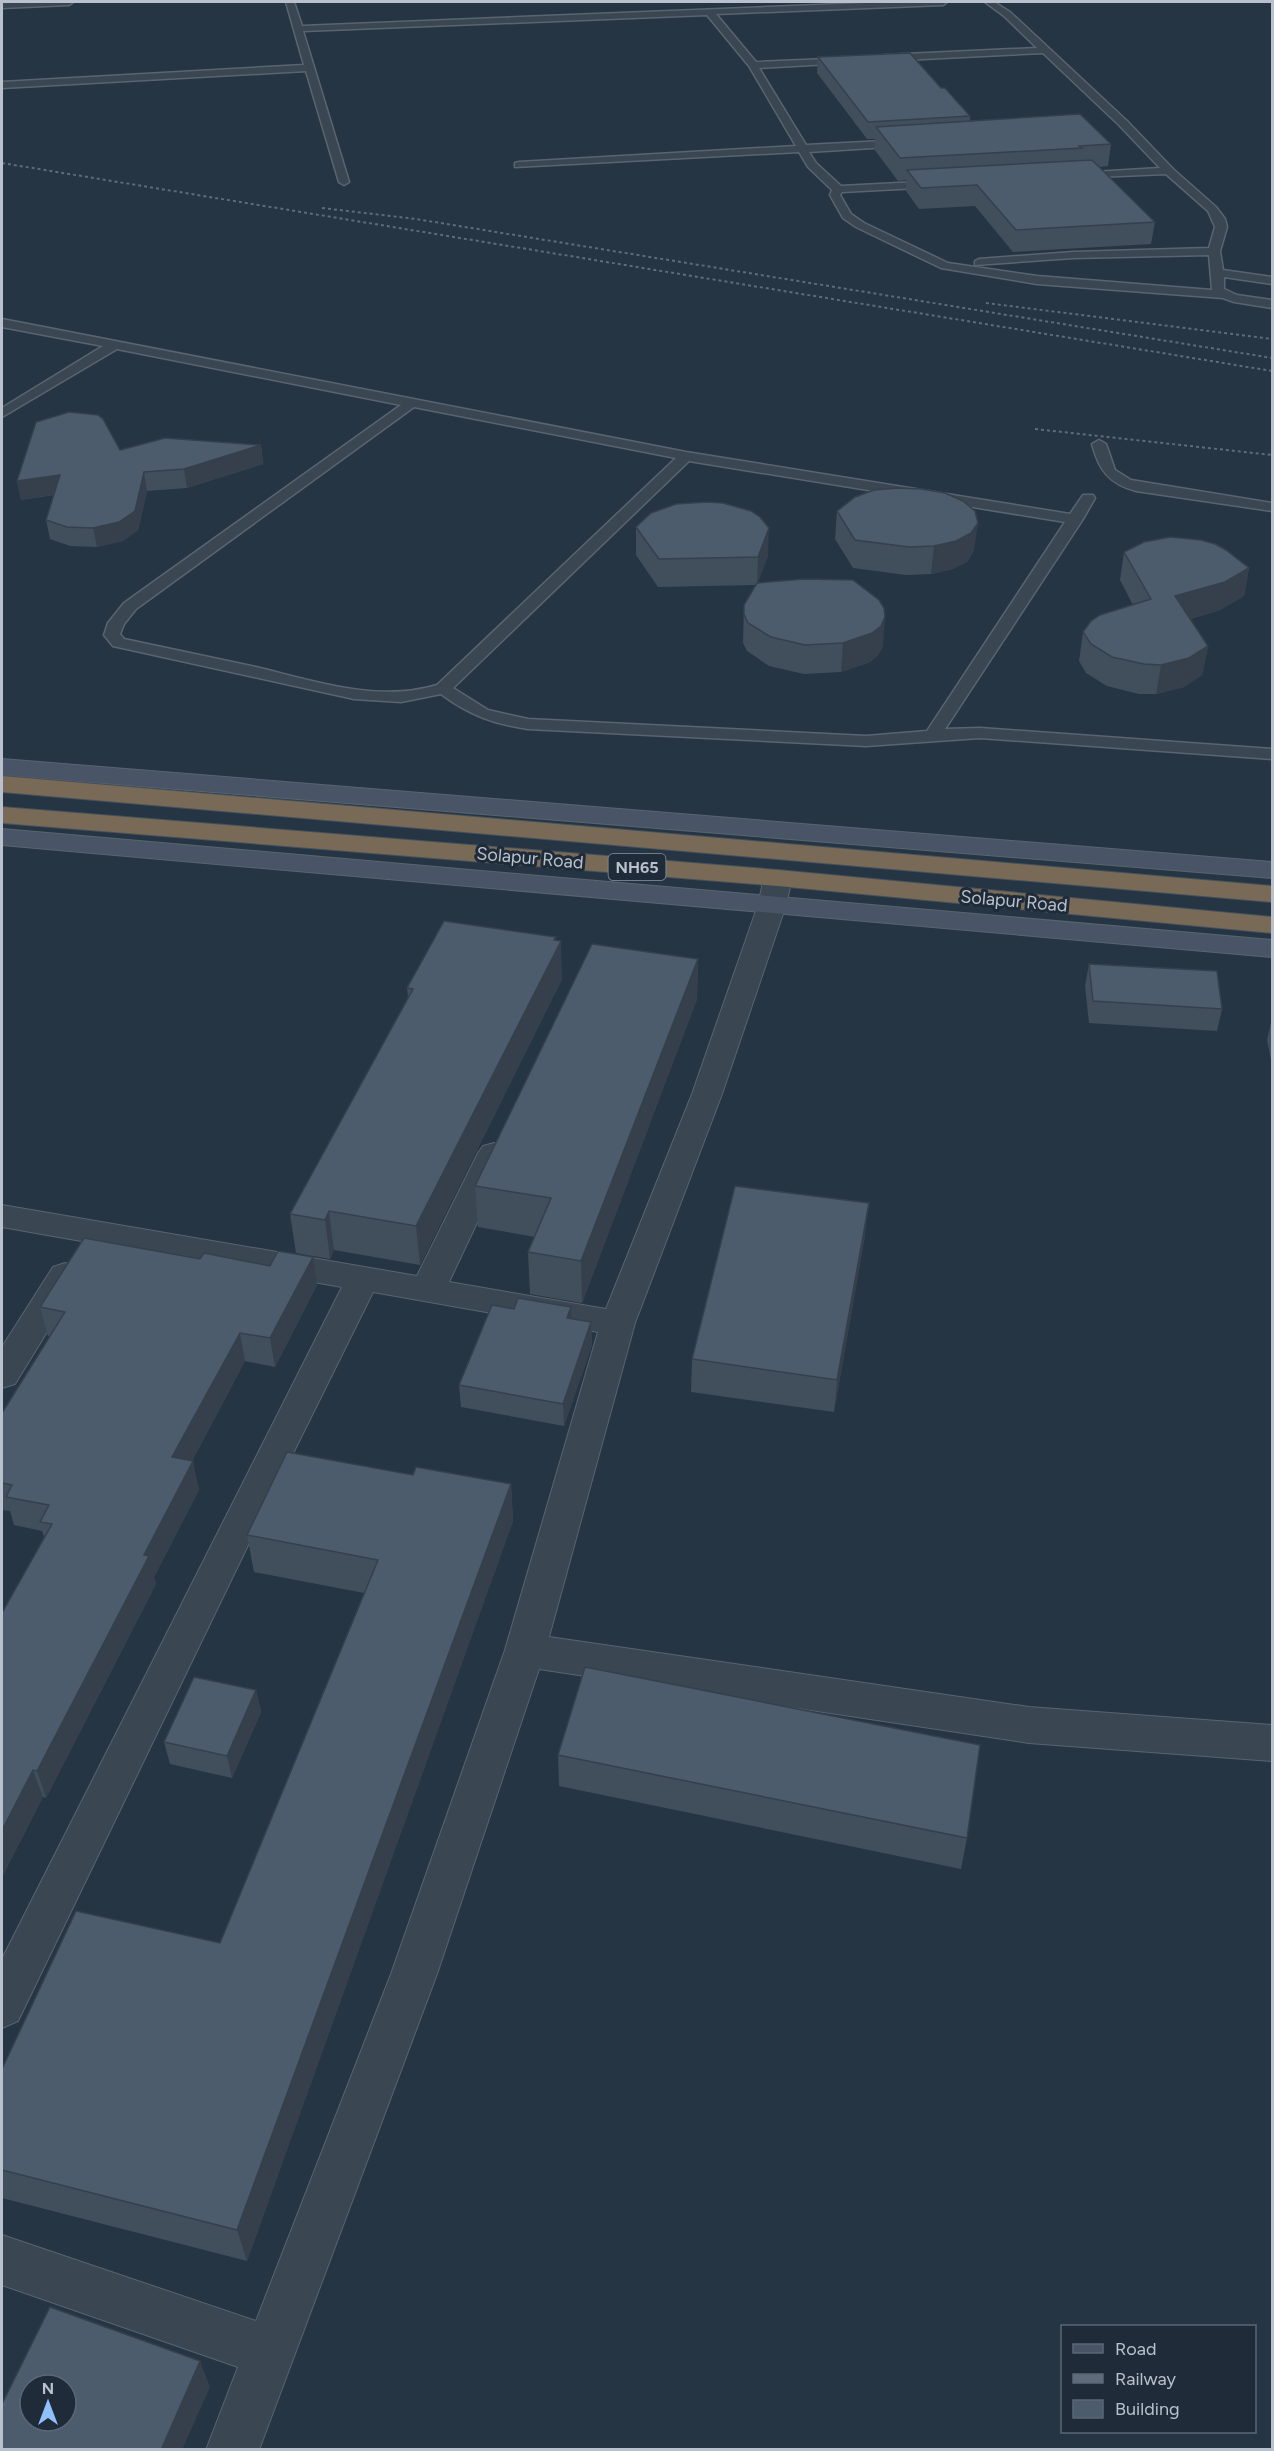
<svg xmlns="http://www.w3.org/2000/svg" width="1274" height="2451" font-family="Figtree,sans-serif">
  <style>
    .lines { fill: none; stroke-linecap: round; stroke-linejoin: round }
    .lane-casing { stroke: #596470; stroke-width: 3 }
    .street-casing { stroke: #596470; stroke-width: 2 }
    .secondary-casing { stroke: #596470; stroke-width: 2 }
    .highway-casing { stroke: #45515d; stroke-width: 2 }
    .lane { fill: #3b4653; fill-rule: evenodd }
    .street { fill: #3b4653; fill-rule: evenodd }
    .secondary { fill: #495566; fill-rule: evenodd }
    .highway { fill: #796a58; fill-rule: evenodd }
    .rail { stroke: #5d6b7a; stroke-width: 2; stroke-dasharray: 3 3; stroke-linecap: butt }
    .wall { fill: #414f5d }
    .shaded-wall { fill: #35404c }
    .building { fill: #4c5c6c; stroke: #35404c; stroke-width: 1.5; fill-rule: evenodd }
    .labels { text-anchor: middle; stroke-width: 6; stroke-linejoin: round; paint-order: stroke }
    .shield { fill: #1f2b38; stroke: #8a94a0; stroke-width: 1.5 }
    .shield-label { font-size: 16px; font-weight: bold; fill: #b8c1cd }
    .street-label { font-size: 18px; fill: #b8c1cd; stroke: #1f2b38 }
  </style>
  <rect width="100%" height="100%" fill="#263543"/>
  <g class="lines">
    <!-- lane casing -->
    <g class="lane-casing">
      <g id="lane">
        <polygon points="2,2 73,2 69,5 2,8"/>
        <polygon points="286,2 294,2 302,26 891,2 947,2 943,5 716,14 756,62 851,58 853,60 848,63 759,68 806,145 904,140 909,143 904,146 809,152 816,163 841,186 937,181 942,184 937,187 842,192 840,195 851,214 864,223 948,263 1037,276 1212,290 1209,255 1073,258 975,265 975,261 979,259 1073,252 1209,248 1215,227 1208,211 1166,174 1073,178 1073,174 1077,173 1160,168 1119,125 1043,53 884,61 879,58 884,55 1037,48 1004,16 985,2 994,2 1010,12 1127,121 1173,169 1216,207 1225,219 1227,227 1220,251 1223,270 1272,277 1272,284 1224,277 1224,289 1237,295 1272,300 1272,308 1234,302 1223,298 1037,284 941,268 856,227 843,218 830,195 832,190 808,167 799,152 515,167 515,163 519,162 796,146 749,66 707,15 303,31 349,182 344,185 339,182 306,71 2,88 2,82 304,65"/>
        <path d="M 2,319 L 686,452 L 1070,514 L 1083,495 L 1093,495 L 1095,498 L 1083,519 L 945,729 L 980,728 L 1272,749 L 1272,759 L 980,738 L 866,746 L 528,729 C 494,724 469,715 441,694 L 401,702 L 354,699 L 113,646 L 104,635 L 108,623 L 124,603 L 401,405 L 117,349 L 2,417 L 2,408 L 103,346 L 2,327 ZM 414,407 L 676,458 L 437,685 C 378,703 314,681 256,667 C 212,658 168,648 124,639 L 120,634 L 124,624 L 136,609 ZM 689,461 L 1065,522 L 927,731 L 866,736 L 528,719 L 488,710 L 453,688 Z"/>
        <path d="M 1099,440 L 1106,444 L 1115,470 L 1131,480 L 1272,503 L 1272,511 L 1136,491 C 1109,484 1099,470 1092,444 Z"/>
      </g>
    </g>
    <!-- street casing -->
    <g class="street-casing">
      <g id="street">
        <polygon points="778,870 788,872 792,878 786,905 722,1094 635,1323 549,1637 1029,1707 1272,1725 1272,1761 1029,1743 539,1669 437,1974 259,2450 206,2450 238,2367 2,2285 2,2235 256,2321 391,1974 505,1650 598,1332 373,1292 266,1508 18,2021 2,2028 2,1959 342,1287 2,1227 2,1205 417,1276 478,1153 483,1146 494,1143 505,1146 510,1153 449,1282 606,1309 692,1094 758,905 764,878 768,872"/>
        <polygon points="65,1263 77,1267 82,1275 15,1384 2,1388 2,1347 53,1267"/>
      </g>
    </g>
    <!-- secondary casing -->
    <g class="secondary-casing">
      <g id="secondary">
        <polygon points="2,759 1272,862 1272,878 2,775"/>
        <polygon points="2,829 1272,940 1272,957 2,845"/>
      </g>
    </g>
    <!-- highway casing -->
    <g class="highway-casing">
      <g id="highway">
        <polygon points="2,776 1272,886 1272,902 2,792"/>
        <polygon points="2,807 778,870 1272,917 1272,933 778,886 2,823"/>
      </g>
    </g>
    <!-- lane -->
    <use href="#lane" class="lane"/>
    <!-- street -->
    <use href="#street" class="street"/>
    <!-- secondary -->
    <use href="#secondary" class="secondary"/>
    <!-- highway -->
    <use href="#highway" class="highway"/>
    <!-- rail -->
    <g class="rail">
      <polyline points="2,163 1272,371"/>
      <polyline points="322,208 416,219 1272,358"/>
      <polyline points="986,303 1272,339"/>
      <polyline points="1035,429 1272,455"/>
    </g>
  </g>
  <!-- wall -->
  <g class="wall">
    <polygon points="818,57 941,88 970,116 970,121 1111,144 1108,166 1099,167 1155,222 1151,244 1013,252 975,206 919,209 906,191 906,180 898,181 874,149 875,139 867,139 817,73"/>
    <polygon points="261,445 263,464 187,488 147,491 138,530 123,541 97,547 70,546 50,539 46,520 54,495 21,500 17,481 120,450"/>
    <polygon points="837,511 974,550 968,561 953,569 931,574 906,575 853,568 835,539"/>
    <polygon points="636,527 768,556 757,583 883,646 878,655 870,662 841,672 804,674 769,666 747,651 743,643 744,605 756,585 658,587 636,555"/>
    <polygon points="1124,552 1249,568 1244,596 1220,610 1190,619 1208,646 1202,675 1184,687 1156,694 1139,694 1107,686 1086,673 1079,661 1083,632 1133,605 1120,580"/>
    <polygon points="556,940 562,979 420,1265 334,1250 330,1259 296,1253 290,1214 408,997 407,988"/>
    <polygon points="698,959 697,999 582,1303 530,1294 528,1252 535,1237 478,1227 475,1186"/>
    <polygon points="1089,964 1222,1009 1217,1031 1089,1023 1085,986"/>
    <polygon points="1272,1018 1272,1065 1267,1040"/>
    <polygon points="865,1235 834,1412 691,1392 692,1359"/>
    <polygon points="317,1285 275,1367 245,1361 192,1461 199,1490 154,1577 156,1584 46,1798 43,1797 2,1877 2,1613 44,1537 42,1531 14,1525 10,1511 2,1510 2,1413 50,1336 48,1336 40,1307"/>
    <polygon points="571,1307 571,1319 591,1322 592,1345 564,1426 461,1407 459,1385 514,1309"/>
    <polygon points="413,1475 511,1484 513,1521 247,2261 2,2198 2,2069 220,1943 364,1593 254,1572 247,1535"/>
    <polygon points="256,1690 261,1712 232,1778 170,1764 164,1742"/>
    <polygon points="558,1755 967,1838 961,1869 559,1786"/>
  </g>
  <!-- shaded-wall -->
  <g class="shaded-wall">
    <polygon points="261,445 263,464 187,488 184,469"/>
    <polygon points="144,472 147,491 138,530 123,541 97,547 93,528"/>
    <polygon points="60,475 63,493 21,500 17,481"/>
    <polygon points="978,523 974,550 968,561 953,569 931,574 934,546"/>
    <polygon points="769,528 768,556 757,585 758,557"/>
    <polygon points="1249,568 1244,596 1220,610 1170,624 1175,596"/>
    <polygon points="885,617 883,646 878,655 870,662 841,672 843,643"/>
    <polygon points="1208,646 1202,675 1184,687 1156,694 1161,665"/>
    <polygon points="556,937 556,951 561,941 562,979 420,1265 416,1226"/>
    <polygon points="698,959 697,999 582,1303 581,1261"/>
    <polygon points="869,1203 865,1235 834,1412 837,1380"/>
    <polygon points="329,1211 334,1250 330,1259 325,1220"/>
    <polygon points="313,1257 317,1285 275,1367 270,1338"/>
    <polygon points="571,1307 572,1330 567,1318"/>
    <polygon points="591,1322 592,1345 564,1426 563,1404"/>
    <polygon points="240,1333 245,1361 179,1486 172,1457"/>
    <polygon points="193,1461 199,1490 154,1577 156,1584 46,1798 37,1771 144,1555"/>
    <polygon points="511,1484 513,1521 247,2261 237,2230"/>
    <polygon points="256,1690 261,1712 232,1778 227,1756"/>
    <polygon points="33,1770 43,1797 2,1877 2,1830"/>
    <polygon points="200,2361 210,2387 182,2450 161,2450"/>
  </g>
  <!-- building -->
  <g class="building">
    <polygon points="910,53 941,88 945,88 970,116 868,122 818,57"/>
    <polygon points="1080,114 1111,144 1079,146 1082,148 900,158 876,127"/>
    <polygon points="1092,160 1155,222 1016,230 977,185 921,188 907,170"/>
    <polygon points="69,412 98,415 103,419 120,450 165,438 261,445 184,469 144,472 135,511 119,522 93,528 67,527 46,520 60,475 17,481 36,422"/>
    <polygon points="897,488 922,489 945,493 963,501 975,511 978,523 971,533 956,541 934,546 909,547 855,540 837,511 855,497 874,490"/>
    <polygon points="707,502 723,503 751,511 760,517 769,528 758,557 659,559 636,527 651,513 676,504"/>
    <polygon points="1170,537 1201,540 1215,544 1226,550 1249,568 1225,582 1175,596 1208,646 1189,658 1161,665 1144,664 1112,657 1091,644 1083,632 1091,621 1100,615 1151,599 1124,552 1144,542"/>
    <polygon points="804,579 853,580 879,600 884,608 885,617 881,626 872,633 843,643 805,645 771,637 748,623 744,614 744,605 757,583"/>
    <polygon points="444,921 556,937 554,940 561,941 416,1226 329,1211 325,1220 290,1214 413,989 407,988"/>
    <polygon points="592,944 698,959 581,1261 528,1252 551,1198 475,1186"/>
    <polygon points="1089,964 1217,971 1222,1009 1093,1001"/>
    <polygon points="735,1186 869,1203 837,1380 692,1359"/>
    <polygon points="84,1238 200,1259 204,1253 270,1266 278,1251 313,1257 270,1338 240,1333 172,1457 193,1461 144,1555 149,1556 37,1771 33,1770 2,1830 2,1613 52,1524 40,1522 49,1505 6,1497 12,1485 2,1483 2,1413 65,1312 40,1307"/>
    <polygon points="518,1298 571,1307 567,1318 591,1322 563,1404 459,1385 492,1305 514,1309"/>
    <polygon points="287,1452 413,1475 416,1467 511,1484 237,2230 2,2170 2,2069 76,1911 220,1943 378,1560 247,1535"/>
    <polygon points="585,1667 980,1745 967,1838 558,1755"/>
    <polygon points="194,1677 256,1690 227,1756 164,1742"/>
    <path d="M 50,2307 L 200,2361 L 161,2450 L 2,2450 L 2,2404 ZM 30,2385 L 66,2385 L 66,2421 L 30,2421 Z"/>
  </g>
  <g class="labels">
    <!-- shield labels -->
    <rect class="shield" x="608.5" y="854" width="57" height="26" rx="4.5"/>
    <g class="shield-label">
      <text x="637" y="873">NH65</text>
    </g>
    <!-- street labels -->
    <g class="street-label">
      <text transform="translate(530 858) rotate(5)" y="6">Solapur Road</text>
      <text transform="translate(1014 901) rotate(5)" y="6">Solapur Road</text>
    </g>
  </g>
  <!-- border -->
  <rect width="1274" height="2451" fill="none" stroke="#b8c1cd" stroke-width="6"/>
  <!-- legend -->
  <rect x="1061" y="2325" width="195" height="108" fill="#1f2b38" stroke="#5c6774" stroke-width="1.5"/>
  <rect x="1073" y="2344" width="30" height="9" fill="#495566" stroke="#5c6774" stroke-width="1.5"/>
  <text x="1115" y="2355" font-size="18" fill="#b8c1cd">Road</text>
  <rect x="1073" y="2374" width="30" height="9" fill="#5d6b7a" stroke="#5c6774" stroke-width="1.5"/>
  <text x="1115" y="2385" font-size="18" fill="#b8c1cd">Railway</text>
  <rect x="1073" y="2400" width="30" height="18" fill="#4c5c6c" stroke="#5c6774" stroke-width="1.5"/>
  <text x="1115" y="2415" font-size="18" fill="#b8c1cd">Building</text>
  <!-- north arrow -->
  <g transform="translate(48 2403)"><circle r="28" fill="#1f2b38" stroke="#5c6774" stroke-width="1.5"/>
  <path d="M0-4.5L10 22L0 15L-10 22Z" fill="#8fc0fa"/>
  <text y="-9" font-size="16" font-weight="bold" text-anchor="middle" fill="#b8c1cd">N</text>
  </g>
</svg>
